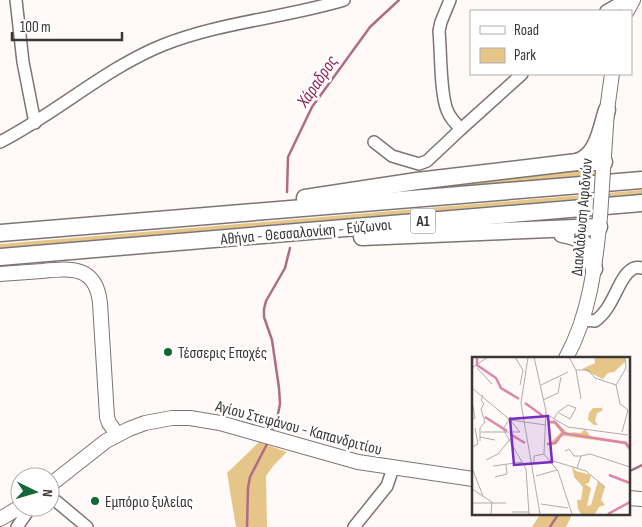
<svg xmlns="http://www.w3.org/2000/svg" width="642" height="527" font-family="'Sofia Sans Condensed',sans-serif">
  <style>
    .green { fill: #e5c688 }
    .lines { fill: none; stroke-linecap: round; stroke-linejoin: round }
    .stream { stroke: #ac6e87; stroke-width: 2.5 }
    .minor-casing { stroke: #7c7573; stroke-width: 14 }
    .major-casing { stroke: #7c7573; stroke-width: 16 }
    .highway-casing { stroke: #7c7573; stroke-width: 19 }
    .minor { stroke: #fff; stroke-width: 11 }
    .major { stroke: #fff; stroke-width: 14 }
    .highway { stroke: #fff; stroke-width: 16 }
    .major-bridge-casing { stroke: #7c7573; stroke-width: 16; stroke-linecap: butt }
    .major-bridge { stroke: #fff; stroke-width: 14 }
    .poi-dot { fill: #156738; stroke: #fff; stroke-width: 2 }
    .labels { text-anchor: middle; stroke-width: 5; stroke-linejoin: round; paint-order: stroke }
    .shield { fill: #fff; stroke: #747272; stroke-width: 1 }
    .shield-label { font-size: 15px; font-weight: bold; fill: #393635 }
    .street-label { font-size: 16px; fill: #393635; stroke: #fff }
    .poi-label { font-size: 16px; fill: #393635; stroke: #fff; text-anchor: start }
    .water-label { font-size: 18px; font-style: italic; fill: #912a5d; stroke: #fff }
    .inset-river { fill: none; stroke: #dd86aa; stroke-width: 2.5 }
    .inset-road { fill: none; stroke: #b0acaa; stroke-width: 1 }
    .view { fill: #7b2cbf; fill-opacity: 0.15; stroke: #7b2cbf; stroke-width: 2.5 }
    .inset-edge { fill: none; stroke: #393635; stroke-width: 2.5 }
  </style>
  <rect width="100%" height="100%" fill="#fffaf8"/>
  <!-- green -->
  <g class="green">
    <polygon points="595,169 595,178 314,200 472,178"/>
    <polygon points="642,190 642,194 602,197 0,248 0,244"/>
    <polygon points="259,442 287,452 274,465 266,476 267,527 236,527 227,473"/>
    <polygon points="543,513 570,513 572,515 566,527 532,527 539,516"/>
  </g>
  <g class="lines">
    <!-- stream -->
    <g class="stream">
      <polyline points="287,192 288,157 312,107 370,27 399,0"/>
      <polyline points="272,431 277,419 280,404 279,388 272,340 264,317 264,309 266,301 285,268 290,248"/>
      <polyline points="628,472 642,465"/>
      <polyline points="247,527 248,488 250,477 267,444"/>
      <polyline points="550,527 559,513"/>
    </g>
    <!-- minor casing -->
    <g class="minor-casing">
      <g id="minor">
        <polyline points="16,0 23,62 35,123"/>
        <path d="M 450,0 L 441,22 L 439,31 C 441,51 440,93 447,110 C 450,118 455,123 461,129 L 522,74"/>
        <polyline points="606,11 625,0"/>
        <path d="M 0,142 C 57,113 104,69 163,45 C 221,22 284,18 344,0"/>
        <polyline points="374,142 392,156 419,164 427,161 461,129"/>
        <path d="M 583,320 L 595,321 C 614,308 618,278 631,270 C 634,267 638,267 642,268"/>
        <polyline points="50,496 87,527"/>
        <polyline points="17,527 28,511 29,507"/>
        <polyline points="354,527 387,486 393,468"/>
      </g>
    </g>
    <!-- major casing -->
    <g class="major-casing">
      <g id="major">
        <polyline points="627,11 633,0"/>
        <polyline points="603,171 607,110 612,74"/>
        <path d="M 0,274 C 14,273 28,272 42,271 C 72,268 96,266 100,303 L 107,417 L 109,423 L 117,434"/>
        <path d="M 566,358 C 590,314 595,267 600,217"/>
        <polyline points="50,485 106,441 129,429 145,423 172,418 190,418 220,423 358,462 473,479"/>
        <polyline points="628,498 642,499"/>
        <polyline points="0,519 20,507"/>
      </g>
    </g>
    <!-- highway casing -->
    <g class="highway-casing">
      <g id="highway">
        <path d="M 577,162 C 598,156 601,128 607,110"/>
        <polyline points="305,198 417,181 577,162 604,162"/>
        <polyline points="0,233 642,180"/>
        <path d="M 562,234 C 586,238 588,246 594,269"/>
        <polyline points="362,237 599,227"/>
        <polyline points="0,257 642,203"/>
      </g>
    </g>
    <!-- minor -->
    <use href="#minor" class="minor"/>
    <!-- major -->
    <use href="#major" class="major"/>
    <!-- highway -->
    <use href="#highway" class="highway"/>
    <!-- major-bridge casing -->
    <g class="major-bridge-casing">
      <polyline id="major-bridge" points="600,217 603,171"/>
    </g>
    <!-- major-bridge -->
    <use href="#major-bridge" class="major-bridge"/>
  </g>
  <!-- markers -->
  <g class="poi-dot">
    <circle cx="168" cy="352" r="5"/>
    <circle cx="95" cy="501" r="5"/>
  </g>
  <g class="labels">
    <!-- shield labels -->
    <rect class="shield" x="410.5" y="208.5" width="25" height="25" rx="4"/>
    <g class="shield-label">
      <text x="423" y="226">Α1</text>
    </g>
    <!-- street labels -->
    <g class="street-label">
      <text transform="translate(581 217) rotate(-85)" y="6">Διακλάδωση Αφιδνών</text>
      <text transform="translate(306 231) rotate(-5)" y="6">Αθήνα - Θεσσαλονίκη - Εύζωνοι</text>
      <text transform="translate(299 427) rotate(15)" y="6">Αγίου Στεφάνου - Καπανδριτίου</text>
    </g>
    <!-- poi labels -->
    <g class="poi-label">
      <text x="178" y="358">Τέσσερις Εποχές</text>
      <text x="105" y="507">Εμπόριο ξυλείας</text>
    </g>
    <!-- water labels -->
    <g class="water-label">
      <text transform="translate(317 81) rotate(-56)" y="6">Χάραδρος</text>
    </g>
  </g>
  <!-- overview -->
  <g transform="translate(472 357)">
    <rect width="158" height="158" fill="#fffaf8"/>
    <path d="M 122,0 L 153,0 L 153,5 L 142,15 L 136,16 L 131,22 L 110,12 L 123,6 ZM 131,46 L 130,54 L 125,56 L 123,64 L 126,68 L 122,68 L 116,63 L 117,56 L 121,51 L 130,51 ZM 82,63 L 97,77 L 104,78 L 99,75 L 109,76 L 113,72 L 119,80 L 155,85 L 157,93 L 152,87 L 93,79 L 89,79 L 85,87 L 75,89 L 89,75 L 82,67 L 76,66 ZM 100,109 L 104,114 L 119,118 L 117,126 L 113,127 L 119,131 L 115,149 L 119,148 L 126,124 L 133,130 L 129,143 L 133,148 L 127,150 L 123,157 L 109,157 L 106,152 L 105,143 L 109,143 L 111,130 L 102,120 Z" fill="#e5c688"/>
    <path class="inset-river" d="M 5,0 L 5,8 L 24,21 L 29,31 L 47,42M 53,46 L 71,59M 13,60 L 35,74M 76,65 L 83,65 L 91,75M 38,77 L 53,86M 75,87 L 83,86 L 91,76 L 154,86 L 158,92M 137,118 L 158,126M 136,157 L 158,145"/>
    <path class="inset-road" d="M 43,0 L 51,13 L 48,28M 56,0 L 49,46 L 68,157M 62,0 L 74,54 L 72,97M 97,0 L 104,13 L 116,13 L 123,21 L 144,28 L 148,47 L 156,53 L 150,75M 5,11 L 20,27M 104,13 L 109,42M 0,15 L 1,10 L 16,0M 69,28 L 96,15M 144,28 L 154,11 L 153,0M 0,31 L 38,63 L 74,68M 71,43 L 86,36 L 89,20M 0,44 L 3,61 L 0,62M 74,57 L 96,70 L 156,78M 39,60 L 31,72 L 54,112 L 57,157M 82,62 L 85,56 L 96,48 L 104,51 L 98,62 L 87,56M 9,75 L 48,75 L 38,63M 8,80 L 23,83M 8,84 L 8,71 L 13,65 L 9,52 L 12,47 L 9,43 L 11,38M 0,90 L 6,87 L 3,71M 93,94 L 97,92 L 102,99 L 109,99M 72,97 L 86,114 L 100,157M 14,103 L 26,97 L 39,81M 78,103 L 114,114 L 133,130M 62,106 L 62,99 L 72,97M 21,109 L 51,105M 0,111 L 11,139M 105,111 L 109,99 L 118,97 L 158,110M 64,119 L 85,113M 23,120 L 35,117 L 34,108M 0,132 L 20,145 L 19,157M 0,146 L 34,146M 69,147 L 96,151M 40,155 L 57,155"/>
    <path class="view" d="M 76,59 L 80,105 L 42,108 L 38,62 Z"/>
    <rect width="158" height="158" class="inset-edge"/>
  </g>
  <!-- legend -->
  <rect x="470" y="10" width="162" height="65" fill="#ffffff" stroke="#b0afae"/>
  <rect x="480" y="26" width="25" height="8" fill="#ffffff" stroke="#b0afae"/>
  <text x="514" y="35" font-size="15" fill="#393635">Road</text>
  <rect x="480" y="48" width="25" height="15" fill="#e5c688" stroke="#b0afae"/>
  <text x="514" y="60" font-size="15" fill="#393635">Park</text>
  <!-- north arrow -->
  <g transform="translate(35 492) rotate(95)"><circle r="24" fill="#ffffff" stroke="#b0afae"/>
  <path d="M0-4L9 19L0 12L-9 19Z" fill="#156738"/>
  <text y="-8" font-size="14" font-weight="bold" text-anchor="middle" fill="#393635">N</text>
  </g>
  <!-- scale -->
  <path d="M12 32v8h110v-8" fill="none" stroke="#393635" stroke-width="2.5"/>
  <text x="20" y="32" font-size="15" fill="#393635" stroke="#ffffff" stroke-width="4" paint-order="stroke">100 m</text>
</svg>
